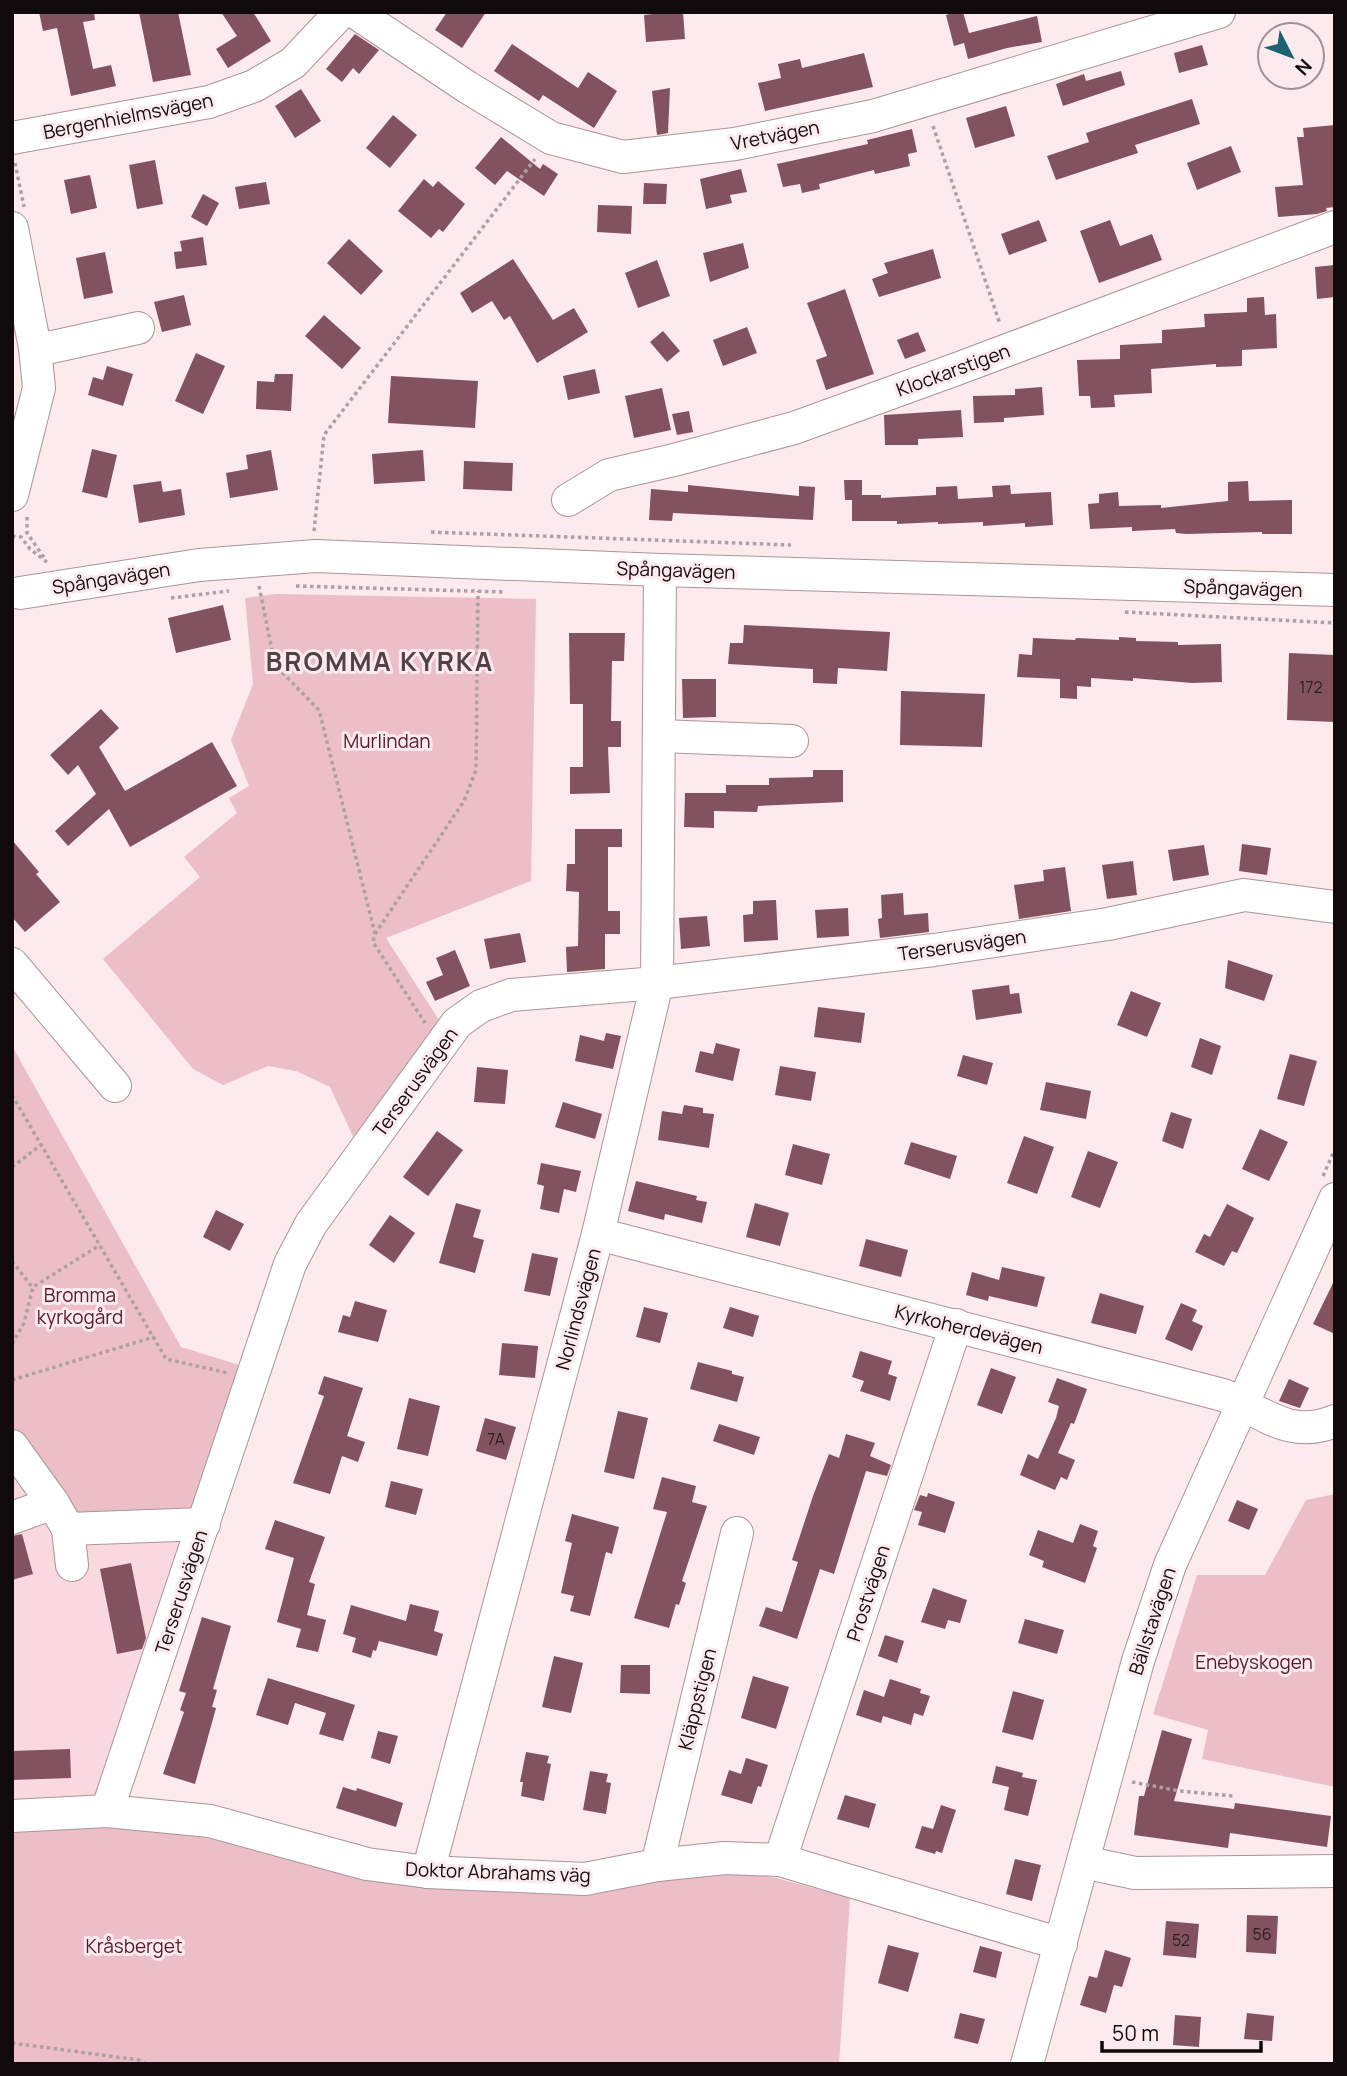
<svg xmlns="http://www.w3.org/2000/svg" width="1347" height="2076" font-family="Manrope,sans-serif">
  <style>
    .built { fill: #f9d9df }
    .green { fill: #ecbec7 }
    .building { fill: #82535e }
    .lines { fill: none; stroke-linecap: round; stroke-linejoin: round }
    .minor-casing { stroke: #aa9599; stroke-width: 34 }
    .path { stroke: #afa0a3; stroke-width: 3.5; stroke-dasharray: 3.5 3.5; stroke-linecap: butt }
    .minor { stroke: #fff; stroke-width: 32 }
    .labels { text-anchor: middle; stroke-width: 6; stroke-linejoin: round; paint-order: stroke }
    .number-label { font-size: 16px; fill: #2d1c20 }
    .street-label { font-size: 19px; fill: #110a0c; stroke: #fceaed }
    .park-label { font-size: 19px; fill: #57182b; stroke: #fceaed }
    .district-label { font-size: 26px; font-weight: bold; letter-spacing: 2px; fill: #534145; stroke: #fceaed }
  </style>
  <rect width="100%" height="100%" fill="#fceaed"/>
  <!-- built -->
  <polygon class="built" points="12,1438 203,1513 105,1802 12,1803"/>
  <!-- green -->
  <g class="green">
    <polygon points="276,594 536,599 531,881 386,938 446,1031 357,1145 330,1087 296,1071 268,1066 223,1085 193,1069 103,959 200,877 184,857 237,813 229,798 249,786 231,740 253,684 245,598"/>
    <polygon points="12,1046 181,1347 246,1367 203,1513 67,1513 12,1438"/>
    <polygon points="1335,1494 1335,1787 1202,1759 1208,1730 1153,1714 1197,1575 1265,1575 1306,1500"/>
    <polygon points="87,1826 162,1828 365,1874 684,1877 754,1872 850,1898 839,2064 12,2064 12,1830"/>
  </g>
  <!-- building -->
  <g class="building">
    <polygon points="39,12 94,12 95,20 83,22 93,69 111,65 116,86 71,96 57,28 43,31"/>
    <polygon points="139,12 178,12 191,75 153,82"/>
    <polygon points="221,12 253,12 271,41 228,68 216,49 237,36"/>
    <polygon points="447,12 486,12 462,48 435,30"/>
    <polygon points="653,12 683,12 685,39 646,42 644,15 653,14"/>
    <polygon points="956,12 963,12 969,33 1037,16 1042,42 1007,48 968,59 964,43 954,46 946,15"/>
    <polygon points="355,34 379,50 359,74 353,68 342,82 326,69"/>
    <polygon points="512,44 578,88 588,72 617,91 594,128 543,95 539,101 494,71"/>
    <polygon points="1202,45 1208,65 1179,73 1174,53"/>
    <polygon points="864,53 873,87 765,111 758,83 781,78 778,64 800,59 802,68"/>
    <polygon points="1121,71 1125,85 1063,106 1056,84 1084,74 1086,81"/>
    <polygon points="670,88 668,133 657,135 652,91"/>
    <polygon points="301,89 321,121 295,138 275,106"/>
    <polygon points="1192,99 1200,124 1135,145 1138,153 1056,180 1047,156 1089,142 1086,133"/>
    <polygon points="1006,106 1015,136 975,148 966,118"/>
    <polygon points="393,115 417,135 390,168 366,148"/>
    <polygon points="1335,125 1335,207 1326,208 1327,211 1317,214 1278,217 1275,187 1303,185 1297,137 1304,137 1303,128"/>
    <polygon points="912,129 917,152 908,154 910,166 875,174 874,170 819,184 820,189 802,193 800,184 783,187 777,164 868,144 867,140"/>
    <polygon points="501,137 540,169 543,164 558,174 544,196 507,171 495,185 475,168"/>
    <polygon points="1231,146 1241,172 1197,190 1187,163"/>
    <polygon points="155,160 163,204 137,209 129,165"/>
    <polygon points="741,169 747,192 730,195 732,203 706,209 700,179"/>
    <polygon points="90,175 97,208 71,214 64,180"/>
    <polygon points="424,179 433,187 438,181 465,204 443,232 439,229 431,238 398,211"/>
    <polygon points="266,182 270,204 239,209 235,187"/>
    <polygon points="644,183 667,184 666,204 643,204"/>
    <polygon points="203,194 219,203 207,226 191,217"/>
    <polygon points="598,205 632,206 631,234 597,232"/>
    <polygon points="1039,220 1047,241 1009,255 1001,234"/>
    <polygon points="1110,220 1120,246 1152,234 1162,260 1099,283 1080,231"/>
    <polygon points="203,237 207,265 176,269 174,252 182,251 180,241"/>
    <polygon points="349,239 383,271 361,295 327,263"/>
    <polygon points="743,243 749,268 710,282 703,253"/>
    <polygon points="933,249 941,278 879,297 872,279 888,273 884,263"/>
    <polygon points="105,252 113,293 84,299 76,258"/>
    <polygon points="513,259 553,320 574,308 588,332 537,363 510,316 504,320 492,301 472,313 460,293"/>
    <polygon points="657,260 670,296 638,308 625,273"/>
    <polygon points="1335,265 1335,297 1317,299 1315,267"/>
    <polygon points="845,289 874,374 826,390 816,360 827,356 807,303"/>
    <polygon points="184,295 191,325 162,332 154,302"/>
    <polygon points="1264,297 1265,315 1276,314 1277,348 1242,350 1242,366 1216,367 1216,364 1151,369 1152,393 1114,395 1115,407 1091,408 1090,396 1079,396 1077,360 1120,359 1120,345 1162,343 1162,330 1205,327 1204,314 1247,312 1247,298"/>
    <polygon points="324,315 361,348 342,369 305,336"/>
    <polygon points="747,327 757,353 723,366 713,340"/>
    <polygon points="663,331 680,351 667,362 650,342"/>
    <polygon points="918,332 926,351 905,359 897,340"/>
    <polygon points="196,353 225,366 203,414 175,401"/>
    <polygon points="107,366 133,374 123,406 88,395 93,377 103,380"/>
    <polygon points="595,369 600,393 568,400 563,376"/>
    <polygon points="275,374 293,374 291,411 256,409 257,381 274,382"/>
    <polygon points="391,376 478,381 475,428 388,423"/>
    <polygon points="1042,387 1044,415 1004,418 1004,422 974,423 973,396 1015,395 1015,389"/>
    <polygon points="662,388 671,430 634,438 625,396"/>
    <polygon points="961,410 963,437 918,439 918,445 885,445 884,415"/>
    <polygon points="689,411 693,432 677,435 672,414"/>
    <polygon points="92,449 117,455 107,498 82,492"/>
    <polygon points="271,450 278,490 230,498 226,473 248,469 246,455"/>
    <polygon points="423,450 425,481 374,484 372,454"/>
    <polygon points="464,461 513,463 512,491 463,489"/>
    <polygon points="844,480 862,480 862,495 881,495 881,498 936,495 936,487 957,486 958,499 993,497 992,486 1010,485 1011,494 1051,492 1053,525 1025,527 1025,523 983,526 983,522 938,524 938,522 897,524 897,521 852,521 852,500 845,500"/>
    <polygon points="161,481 163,492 181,489 185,515 139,523 133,485"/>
    <polygon points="1248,481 1249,501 1292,500 1292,534 1262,534 1262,532 1186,534 1176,533 1175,529 1132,531 1132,527 1090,529 1088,504 1099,503 1099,494 1118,492 1119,506 1161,505 1161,508 1228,501 1228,482"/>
    <polygon points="688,485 799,496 799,486 815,487 813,520 673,513 672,521 649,520 651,489 688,492"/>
    <polygon points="223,605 231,640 176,653 168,618"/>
    <polygon points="744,625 890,632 887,671 838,668 837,684 813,683 813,669 728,664 730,643 743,643"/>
    <polygon points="569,633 625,633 624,661 612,661 611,721 621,721 621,747 608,747 610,793 570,794 570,767 583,767 583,704 570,704"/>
    <polygon points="1119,637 1136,638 1136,641 1178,642 1178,645 1221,644 1222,682 1192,683 1133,678 1133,681 1091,678 1091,687 1077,686 1077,699 1060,698 1060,679 1017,677 1019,654 1032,655 1033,638 1075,640 1076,638 1119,640"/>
    <polygon points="1289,653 1335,655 1335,722 1287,720"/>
    <polygon points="682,679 716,679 716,717 683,718"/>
    <polygon points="901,691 985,694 982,747 900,745"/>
    <polygon points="101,709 119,728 99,747 125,791 212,742 237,786 130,847 109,809 68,846 55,831 96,794 78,765 68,775 50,755"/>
    <polygon points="813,770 843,770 843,802 758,806 757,812 714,811 714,828 684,827 685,793 726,793 726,785 769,785 769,778 813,777"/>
    <polygon points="575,829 622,829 622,847 608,847 608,911 620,911 620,934 605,934 605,969 567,972 566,947 578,946 579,892 566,891 567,864 575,864"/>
    <polygon points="12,840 39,872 36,874 60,902 25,932 12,917"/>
    <polygon points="1242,844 1271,848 1267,875 1239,871"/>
    <polygon points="1204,845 1209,875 1173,881 1168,850"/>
    <polygon points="1133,861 1137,895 1107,899 1102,865"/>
    <polygon points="1065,867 1071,911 1019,919 1014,885 1044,881 1043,870"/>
    <polygon points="903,893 904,915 928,913 929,932 880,938 878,919 882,918 881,895"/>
    <polygon points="776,900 778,940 744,942 743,915 753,914 753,901"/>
    <polygon points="848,908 849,936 817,938 815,910"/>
    <polygon points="707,916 710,946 681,949 679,918"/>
    <polygon points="520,933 526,962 490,969 484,939"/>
    <polygon points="455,950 470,986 435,1001 426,982 443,975 436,958"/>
    <polygon points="1228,960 1273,975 1264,1001 1225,988"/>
    <polygon points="1009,985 1010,994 1019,993 1022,1013 976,1020 972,990"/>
    <polygon points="1131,991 1161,1003 1147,1037 1117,1025"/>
    <polygon points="818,1007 865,1013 861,1043 814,1037"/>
    <polygon points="606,1033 621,1036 613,1069 575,1061 580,1035 604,1041"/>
    <polygon points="1200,1038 1221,1046 1212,1075 1191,1067"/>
    <polygon points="716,1043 740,1049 733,1081 695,1072 700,1051 713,1054"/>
    <polygon points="1290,1054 1317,1061 1304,1106 1277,1099"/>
    <polygon points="963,1055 993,1063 987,1085 957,1076"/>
    <polygon points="780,1066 816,1072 811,1101 775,1095"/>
    <polygon points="477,1067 508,1070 505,1104 474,1102"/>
    <polygon points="1046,1082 1091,1091 1086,1119 1040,1110"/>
    <polygon points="563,1102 602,1114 595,1139 555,1127"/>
    <polygon points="684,1105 703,1108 703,1113 714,1114 709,1148 658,1140 662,1111 682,1114"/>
    <polygon points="1171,1112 1192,1119 1183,1149 1162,1141"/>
    <polygon points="1260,1129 1288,1142 1269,1181 1242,1169"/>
    <polygon points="437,1131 463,1150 428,1196 403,1177"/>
    <polygon points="1024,1136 1054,1147 1037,1194 1007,1183"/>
    <polygon points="911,1142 957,1156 950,1179 904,1164"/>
    <polygon points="793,1144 830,1154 822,1185 785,1175"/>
    <polygon points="1088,1151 1118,1162 1100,1208 1071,1197"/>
    <polygon points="541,1163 581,1171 576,1192 564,1189 559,1213 540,1209 544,1186 537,1184"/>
    <polygon points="636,1181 697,1196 696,1200 707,1202 702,1223 665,1214 664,1220 628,1211"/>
    <polygon points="456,1203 481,1210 473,1237 484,1240 475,1273 439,1263"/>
    <polygon points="755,1203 789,1213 780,1246 746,1237"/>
    <polygon points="1227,1204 1254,1218 1237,1253 1232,1251 1224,1266 1195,1252 1204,1234 1210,1237"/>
    <polygon points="216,1210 244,1224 230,1251 203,1237"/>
    <polygon points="390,1215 415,1233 394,1263 369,1245"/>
    <polygon points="866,1239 908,1250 901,1277 859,1266"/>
    <polygon points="532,1253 558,1258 550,1296 524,1291"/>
    <polygon points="1002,1267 1045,1277 1037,1307 989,1296 988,1301 966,1295 972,1272 999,1280"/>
    <polygon points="1335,1279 1335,1334 1313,1324"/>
    <polygon points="1100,1293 1144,1306 1136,1334 1091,1323"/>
    <polygon points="355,1301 387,1310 378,1342 338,1332 343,1315 350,1317"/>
    <polygon points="1181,1303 1197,1310 1192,1321 1203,1326 1192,1351 1165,1339"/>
    <polygon points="644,1307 668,1313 660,1343 636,1337"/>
    <polygon points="730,1307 759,1316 753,1337 723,1328"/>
    <polygon points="502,1343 538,1346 535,1378 499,1375"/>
    <polygon points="860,1351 892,1361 888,1374 897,1377 890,1401 860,1391 864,1381 852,1377"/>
    <polygon points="698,1362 732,1371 732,1374 744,1377 737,1402 690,1389"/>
    <polygon points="991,1368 1016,1377 1002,1414 977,1405"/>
    <polygon points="324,1376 363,1388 347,1436 365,1442 358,1462 342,1456 330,1494 293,1483 324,1396 318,1394"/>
    <polygon points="1057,1378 1087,1389 1074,1424 1071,1423 1058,1453 1075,1460 1067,1480 1061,1477 1055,1490 1020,1475 1028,1454 1038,1459 1056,1418 1059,1406 1048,1402"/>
    <polygon points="1289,1379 1309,1388 1300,1408 1279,1401"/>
    <polygon points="409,1398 440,1406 428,1456 397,1449"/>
    <polygon points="618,1411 648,1418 634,1479 604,1472"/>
    <polygon points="485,1418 516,1427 506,1460 476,1451"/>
    <polygon points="719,1424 760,1437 754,1455 713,1441"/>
    <polygon points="846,1434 875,1443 870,1456 891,1465 887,1476 866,1471 834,1574 820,1569 797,1639 759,1626 766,1607 782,1612 798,1562 792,1560 813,1496 829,1454 839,1458"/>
    <polygon points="662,1477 696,1486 692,1502 707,1506 682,1581 686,1583 679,1605 676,1604 669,1628 634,1618 667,1512 653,1509"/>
    <polygon points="391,1481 423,1489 416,1515 385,1507"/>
    <polygon points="928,1493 955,1502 945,1533 918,1525 922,1512 914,1510 920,1495 927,1497"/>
    <polygon points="1237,1500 1258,1509 1249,1530 1228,1521"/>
    <polygon points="572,1514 619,1527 612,1554 606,1552 590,1616 570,1611 574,1596 561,1593 572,1543 565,1541"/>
    <polygon points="275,1520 325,1537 309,1582 315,1584 307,1615 326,1620 318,1652 296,1647 301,1629 277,1622 294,1558 265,1549"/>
    <polygon points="1080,1524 1098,1531 1093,1546 1097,1548 1085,1583 1042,1567 1044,1561 1029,1555 1038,1530 1073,1543"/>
    <polygon points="22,1534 33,1574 12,1580 12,1536"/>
    <polygon points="131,1563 146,1638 142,1649 117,1654 100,1569"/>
    <polygon points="933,1588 967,1600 960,1623 948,1620 945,1629 921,1622"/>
    <polygon points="410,1604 439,1611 434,1631 443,1634 437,1656 379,1641 376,1651 373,1650 371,1658 352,1652 356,1638 343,1634 351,1605 406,1621"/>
    <polygon points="202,1617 231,1626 213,1689 217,1690 212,1707 216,1708 195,1784 163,1774 184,1712 180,1710 186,1693 179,1691"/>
    <polygon points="1025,1619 1064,1630 1057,1654 1018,1643"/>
    <polygon points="885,1635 904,1641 897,1663 878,1656"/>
    <polygon points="554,1656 583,1663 571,1713 542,1707"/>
    <polygon points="621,1665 650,1665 650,1694 620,1693"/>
    <polygon points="753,1676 789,1687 776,1729 741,1718"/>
    <polygon points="268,1678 355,1705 343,1741 319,1734 326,1713 295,1703 288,1725 256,1715"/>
    <polygon points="890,1679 921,1689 920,1693 930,1696 923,1716 914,1713 911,1725 883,1716 881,1723 856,1715 864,1690 884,1697"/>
    <polygon points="1013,1691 1044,1700 1033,1740 1002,1732"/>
    <polygon points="1162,1730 1192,1739 1174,1801 1234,1809 1235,1803 1331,1816 1327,1847 1230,1833 1228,1848 1134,1835 1139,1796 1144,1796"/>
    <polygon points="378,1731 398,1736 390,1764 371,1758"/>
    <polygon points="70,1749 71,1778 12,1780 12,1751"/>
    <polygon points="526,1752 549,1756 547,1763 551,1764 544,1801 521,1796 523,1782 520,1782"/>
    <polygon points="746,1758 768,1765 761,1787 758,1786 752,1804 721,1795 729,1770 741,1774"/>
    <polygon points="996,1766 1023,1773 1022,1777 1037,1780 1028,1816 1004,1810 1009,1787 992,1783"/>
    <polygon points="590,1771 608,1774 606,1782 611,1783 606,1814 583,1810"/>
    <polygon points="343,1787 356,1791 357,1788 403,1803 396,1827 336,1808"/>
    <polygon points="845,1795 876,1804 869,1828 837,1819"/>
    <polygon points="941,1805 956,1810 942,1853 936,1851 935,1854 915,1848 922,1826 933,1829"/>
    <polygon points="1015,1859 1041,1865 1032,1901 1006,1894"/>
    <polygon points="1247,1915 1278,1916 1276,1954 1246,1952"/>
    <polygon points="1166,1921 1199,1924 1196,1958 1163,1955"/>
    <polygon points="888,1945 919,1953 908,1992 878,1983"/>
    <polygon points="980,1946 1002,1952 996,1978 973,1972"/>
    <polygon points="1105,1950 1131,1958 1122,1987 1114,1985 1106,2013 1080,2005 1089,1976 1097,1978"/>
    <polygon points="960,2013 985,2019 978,2044 954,2038"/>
    <polygon points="1247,2013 1274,2016 1272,2041 1244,2039"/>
    <polygon points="1175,2015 1201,2017 1199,2047 1173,2045"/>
  </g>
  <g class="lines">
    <!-- minor casing -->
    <g class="minor-casing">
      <g id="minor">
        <polyline points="355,12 467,87 551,138 623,157 735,144 873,116 1219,12"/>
        <polyline points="12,138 209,102 254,86 293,63 341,12"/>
        <polyline points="12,228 35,348 39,388 12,495"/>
        <polyline points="35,348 52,347 138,328"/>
        <polyline points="568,500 609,475 674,460 794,428 954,370 1335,227"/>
        <polyline points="20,593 199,565 316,556 660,570 1335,590"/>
        <polyline points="660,736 792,741"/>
        <polyline points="12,964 115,1086"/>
        <path d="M 598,1234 L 1223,1395 C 1263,1412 1290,1440 1335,1421"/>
        <polyline points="12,1446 53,1503 68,1529 72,1565"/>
        <polyline points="12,1518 53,1503"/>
        <polyline points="68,1529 204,1524"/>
        <polyline points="107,1811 290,1264 311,1224 457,1023 481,1006 511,995 657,983 934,950 1108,924 1244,895 1335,907"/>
        <polyline points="12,1816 107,1811 210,1821 367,1864 428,1872 585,1879 657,1865 725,1858 780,1860 1061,1944"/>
        <polyline points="780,1860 956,1325"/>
        <polyline points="1083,1862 1135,1873 1335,1871"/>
        <polyline points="657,1865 737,1533"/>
        <polyline points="428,1872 598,1234 657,983 660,570"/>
        <polyline points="1027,2064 1138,1661 1170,1565 1335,1199"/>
      </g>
    </g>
    <!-- path -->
    <g class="path">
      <polyline points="933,126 1000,324"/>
      <polyline points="15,163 24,207"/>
      <polyline points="27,517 27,533 45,559"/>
      <polyline points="314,531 324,435 535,159"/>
      <polyline points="431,532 791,545"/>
      <polyline points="12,536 21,537 30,549 48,563"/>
      <polyline points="259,586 275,665 319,710 375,934 373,942 425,1023"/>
      <polyline points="296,586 505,592"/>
      <polyline points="171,598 229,591"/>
      <polyline points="1125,612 1335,623"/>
      <polyline points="375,934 464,801 476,770 478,591"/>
      <polyline points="12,1095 166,1359 228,1373"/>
      <polyline points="12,1167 41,1145"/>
      <polyline points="1323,1176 1335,1149"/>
      <polyline points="12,1261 32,1287"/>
      <polyline points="12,1344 24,1323 33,1287 100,1245"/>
      <polyline points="12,1380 154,1337"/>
      <polyline points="1132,1782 1180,1791 1233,1796"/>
      <polyline points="12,2043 139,2060 146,2064"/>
    </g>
    <!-- minor -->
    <use href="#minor" class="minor"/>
  </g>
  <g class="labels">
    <!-- number labels -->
    <g class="number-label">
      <text x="1311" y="693">172</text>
      <text x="496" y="1445">7A</text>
      <text x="1262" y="1940">56</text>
      <text x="1181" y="1946">52</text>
    </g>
    <!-- street labels -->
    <g class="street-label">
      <text transform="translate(128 116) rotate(-11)" y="7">Bergenhielmsvägen</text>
      <text transform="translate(775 135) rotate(-11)" y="7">Vretvägen</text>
      <text transform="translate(953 370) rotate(-20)" y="7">Klockarstigen</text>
      <text transform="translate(676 570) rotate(2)" y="7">Spångavägen</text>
      <text transform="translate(111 578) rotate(-9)" y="7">Spångavägen</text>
      <text transform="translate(1243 588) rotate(2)" y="7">Spångavägen</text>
      <text transform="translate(962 945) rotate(-8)" y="7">Terserusvägen</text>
      <text transform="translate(415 1082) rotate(-54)" y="7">Terserusvägen</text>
      <text transform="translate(578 1309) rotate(-75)" y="7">Norlindsvägen</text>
      <text transform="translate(969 1329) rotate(14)" y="7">Kyrkoherdevägen</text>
      <text transform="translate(181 1592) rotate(-72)" y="7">Terserusvägen</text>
      <text transform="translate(868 1593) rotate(-72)" y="7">Prostvägen</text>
      <text transform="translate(1152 1621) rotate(-72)" y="7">Bällstavägen</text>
      <text transform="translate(697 1699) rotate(-76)" y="7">Kläppstigen</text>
      <text transform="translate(498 1872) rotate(2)" y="7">Doktor Abrahams väg</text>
    </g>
    <!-- park labels -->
    <g class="park-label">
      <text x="387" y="748">Murlindan</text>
      <text x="80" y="1302">Bromma<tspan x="80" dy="22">kyrkogård</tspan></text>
      <text x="1254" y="1669">Enebyskogen</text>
      <text x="134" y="1953">Kråsberget</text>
    </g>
    <!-- district labels -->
    <g class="district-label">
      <text x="380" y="671">BROMMA KYRKA</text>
    </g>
  </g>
  <!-- border -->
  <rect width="1347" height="2076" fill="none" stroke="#110a0c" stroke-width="28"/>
  <!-- north arrow -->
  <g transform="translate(1291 56) rotate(132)"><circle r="33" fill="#fceaed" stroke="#9e9093" stroke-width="2"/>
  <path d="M0-5L12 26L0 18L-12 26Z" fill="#1b6372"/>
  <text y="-10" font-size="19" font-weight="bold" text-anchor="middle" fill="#110a0c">N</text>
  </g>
  <!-- scale -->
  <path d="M1102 2041v10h159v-10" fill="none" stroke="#110a0c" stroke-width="3.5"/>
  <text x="1112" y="2041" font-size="21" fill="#110a0c" stroke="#fceaed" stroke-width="5" paint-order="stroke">50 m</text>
</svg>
